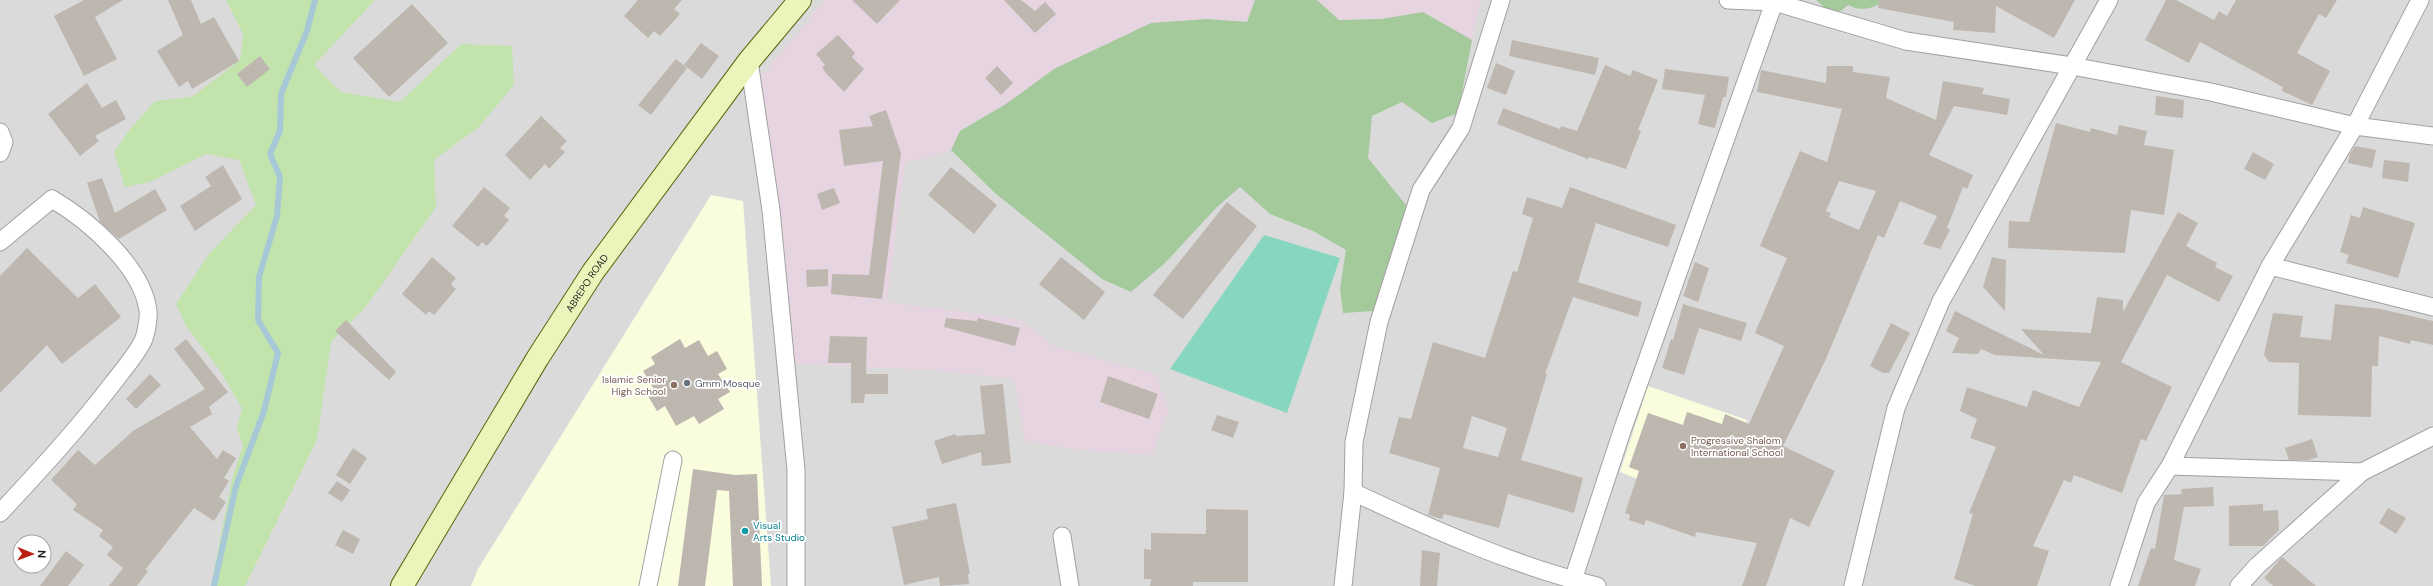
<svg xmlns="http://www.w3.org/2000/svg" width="2433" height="586" font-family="'DM Sans',sans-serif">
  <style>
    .residential { fill: #dbdada; fill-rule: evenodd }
    .industrial { fill: #e6d5e1 }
    .education { fill: #f9fcdd }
    .grass { fill: #c2e4ac }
    .forest { fill: #a4c99b }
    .pitch { fill: #87d6bf }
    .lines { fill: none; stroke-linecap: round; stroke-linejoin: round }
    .stream { stroke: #a7c8d7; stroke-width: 6 }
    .building { fill: #bdb7b0; fill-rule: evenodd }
    .minor-casing { stroke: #a1a1a1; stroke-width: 19 }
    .secondary-casing { stroke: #576a0d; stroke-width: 24 }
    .minor { stroke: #fff; stroke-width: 17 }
    .secondary { stroke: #ebf4ba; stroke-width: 22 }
    .worship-dot { fill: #6b7280; stroke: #fff; stroke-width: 1.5 }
    .education-dot { fill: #8d6e63; stroke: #fff; stroke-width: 1.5 }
    .culture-dot { fill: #0f9aa8; stroke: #fff; stroke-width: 1.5 }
    .labels { text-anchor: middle; stroke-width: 3.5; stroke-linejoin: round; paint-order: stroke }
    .street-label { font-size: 10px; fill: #1d1d1d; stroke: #fff }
    .education-label { font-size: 10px; fill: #785e54; stroke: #fff; text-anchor: end }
    .worship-label { font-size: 10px; fill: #5b616d; stroke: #fff; text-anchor: start }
    .culture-label { font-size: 10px; fill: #0d838f; stroke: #fff; text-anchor: start }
  </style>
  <rect width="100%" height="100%" fill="#edebe3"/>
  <!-- residential -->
  <path class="residential" d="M 0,0 L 2433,0 L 2433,586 L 0,586 ZM 20,542 L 44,542 L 44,566 L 20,566 Z"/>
  <!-- industrial -->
  <g class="industrial">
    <polygon points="825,0 1255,0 1248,22 1207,19 1151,23 1104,46 960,131 951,150 905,163 887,302 1019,319 1056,347 1155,374 1169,409 1152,455 1080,450 1025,441 1014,379 929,370 795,364 759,79"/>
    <polygon points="1317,0 1481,0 1472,40 1423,12 1381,19 1338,20"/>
  </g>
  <!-- education -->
  <g class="education">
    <polygon points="711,195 743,201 771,586 471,586 478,569"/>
    <polygon points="1648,386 1747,420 1712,509 1620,472"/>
  </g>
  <!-- grass -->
  <polygon class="grass" points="226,0 375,0 314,65 341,92 400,102 461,44 512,46 514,85 479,127 434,160 436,207 365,308 331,342 317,440 245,586 211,586 232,479 243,446 237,428 242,408 219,369 186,326 176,304 209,254 256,205 239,160 206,154 150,182 125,187 114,152 130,129 155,101 192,97 240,60 243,34"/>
  <!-- forest -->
  <g class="forest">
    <polygon points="1255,0 1317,0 1339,20 1381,19 1423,12 1472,40 1458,113 1432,123 1402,102 1372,116 1368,158 1406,205 1396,263 1373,311 1343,313 1340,289 1346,250 1313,231 1270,214 1240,187 1217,207 1165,263 1131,292 1102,279 995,193 951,150 960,131 1006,104 1054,69 1151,23 1207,19 1247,22"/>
    <path d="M 1816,0 L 1885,0 C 1873,9 1862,12 1848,5 L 1841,11 L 1830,12 Z"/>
  </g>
  <!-- pitch -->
  <polygon class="pitch" points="1264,235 1340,258 1287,413 1170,369"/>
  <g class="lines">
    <!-- stream -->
    <polyline class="stream" points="214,586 236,486 264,411 278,353 258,320 259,277 277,216 280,177 270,154 280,131 281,94 307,31 315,0"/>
  </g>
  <!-- building -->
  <g class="building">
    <polygon points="84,0 123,0 95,17 117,59 84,76 54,16"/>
    <polygon points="168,0 191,0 201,24 214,17 239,61 192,89 188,81 179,87 157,51 183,35"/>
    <polygon points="638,0 682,0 674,9 680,14 660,36 654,31 648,38 624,16"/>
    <polygon points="852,0 900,0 877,24"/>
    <polygon points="1004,0 1021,0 1035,11 1045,2 1056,14 1035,33"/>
    <polygon points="1879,0 2075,0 2054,38 1996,6 1995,33 1953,30 1954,22 1878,8"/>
    <polygon points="2166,0 2176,0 2214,20 2219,11 2227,16 2236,0 2337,0 2326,18 2319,14 2297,53 2330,71 2312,105 2282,91 2283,87 2200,42 2189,63 2145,40"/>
    <polygon points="412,4 448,43 389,97 353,58"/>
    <polygon points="838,35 855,53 852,57 864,69 844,92 825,72 822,67 825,65 816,54"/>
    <polygon points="1512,40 1599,58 1595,75 1509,56"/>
    <polygon points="701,43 719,56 702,79 684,65"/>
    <polygon points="260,56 270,69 247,87 237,74"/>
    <polygon points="676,59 687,68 651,115 638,105"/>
    <polygon points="1496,63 1515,71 1506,95 1487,88"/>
    <polygon points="1605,65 1630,76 1633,70 1658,80 1638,130 1641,131 1626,169 1589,157 1588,159 1497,124 1503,108 1560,129 1561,126 1577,131"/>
    <polygon points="997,66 1013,83 1001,95 985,78"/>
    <path d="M 1827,66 L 1853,66 L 1853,72 L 1890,77 L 1886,98 L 1936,120 L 1943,81 L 1984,88 L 1982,94 L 2010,99 L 2007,115 L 1954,106 L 1929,155 L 1973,175 L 1967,189 L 1963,187 L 1947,228 L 1950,230 L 1940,249 L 1923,244 L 1937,216 L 1900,201 L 1884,238 L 1878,235 L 1825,361 L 1783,446 L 1835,471 L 1809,527 L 1790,518 L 1766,586 L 1742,586 L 1757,543 L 1696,532 L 1695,537 L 1646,520 L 1644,525 L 1629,520 L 1630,515 L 1625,513 L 1639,471 L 1629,467 L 1648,413 L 1683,425 L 1687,412 L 1722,424 L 1725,414 L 1749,424 L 1784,346 L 1755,333 L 1787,258 L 1760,246 L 1800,151 L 1827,162 L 1842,109 L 1757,92 L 1761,70 L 1826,83 ZM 1839,181 L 1876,191 L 1859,230 L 1829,217 L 1831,213 L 1826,211 Z"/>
    <polygon points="1665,69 1729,77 1726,97 1723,97 1715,128 1698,124 1705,95 1662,89"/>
    <polygon points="87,83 102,108 116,100 126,119 95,136 99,141 80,156 48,114"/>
    <polygon points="2156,96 2184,100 2183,118 2155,115"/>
    <polygon points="886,110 901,153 882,299 831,294 832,274 869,275 883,161 844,166 839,130 873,126 869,116"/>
    <polygon points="541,116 567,141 560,148 565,152 549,169 545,164 530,180 505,155"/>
    <polygon points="2056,123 2090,132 2091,128 2117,135 2119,125 2147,131 2144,145 2174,150 2164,215 2131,210 2125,253 2008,248 2009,221 2029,222"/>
    <polygon points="2355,146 2376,150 2372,168 2348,163 2350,154"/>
    <polygon points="2253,152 2274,164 2265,180 2244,169"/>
    <polygon points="2384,160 2410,163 2408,182 2382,178"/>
    <polygon points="223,165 242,199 195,231 180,206 211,186 205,177"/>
    <polygon points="951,167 997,205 974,234 928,195"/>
    <polygon points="102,178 115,213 155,189 167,210 119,239 100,222 87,183"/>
    <polygon points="484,187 510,208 504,216 509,220 487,246 482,242 478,247 452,226"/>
    <path d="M 1570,187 L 1676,225 L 1668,247 L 1596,223 L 1578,282 L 1642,302 L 1638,317 L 1573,297 L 1545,374 L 1547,374 L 1521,460 L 1583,478 L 1574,513 L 1508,494 L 1499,528 L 1444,514 L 1442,519 L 1428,515 L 1440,468 L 1389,453 L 1399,417 L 1411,419 L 1433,342 L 1485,358 L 1513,271 L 1517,272 L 1533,218 L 1522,214 L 1527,197 L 1562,208 ZM 1472,416 L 1507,428 L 1498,457 L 1463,448 Z"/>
    <polygon points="834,188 840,203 822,210 817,194"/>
    <polygon points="1227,202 1257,226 1183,319 1153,295"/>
    <polygon points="2363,207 2415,223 2398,278 2346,263 2349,255 2340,252 2351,215 2360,218"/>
    <polygon points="2178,212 2198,223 2186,246 2217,263 2215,267 2233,276 2219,302 2167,275 2121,362 2172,387 2146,441 2141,439 2122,493 2074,475 2071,483 2064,480 2033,546 2049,551 2037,586 1976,586 1954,579 1973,514 1969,513 1996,447 1970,438 1977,419 1960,411 1967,387 2027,407 2033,390 2079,407 2101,362 1995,355 1981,349 1978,354 1952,353 1959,338 1946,331 1955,311 2044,355 2021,329 2091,333 2097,297 2123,300 2123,312"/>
    <polygon points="27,248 78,298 95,284 121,317 62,364 47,345 0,393 0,276"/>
    <polygon points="432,257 456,278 451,284 456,289 434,315 429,311 426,315 402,294"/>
    <polygon points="1061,257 1105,292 1084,320 1039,284"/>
    <polygon points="1992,257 2006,260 2005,311 1983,287"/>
    <polygon points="1695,262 1709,268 1698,302 1683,296"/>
    <polygon points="828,269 828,286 807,287 806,270"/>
    <polygon points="1683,304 1747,323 1741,341 1699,328 1684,375 1662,368 1671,339 1673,340"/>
    <polygon points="2335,304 2380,309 2433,321 2433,345 2411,340 2410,344 2379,336 2378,366 2372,366 2371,417 2298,415 2299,363 2269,362 2264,355 2273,313 2303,316 2300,337 2331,340"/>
    <polygon points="946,318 977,321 978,318 1020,328 1015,346 944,327"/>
    <polygon points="346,320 396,372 389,380 335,331"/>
    <polygon points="1891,323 1910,333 1889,373 1883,373 1870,366"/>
    <polygon points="830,336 867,337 866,374 888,374 888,394 865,394 864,403 851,403 851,363 828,363"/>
    <polygon points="186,339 228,392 209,407 212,414 190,427 217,459 223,450 236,458 224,478 229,481 219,497 226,502 214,521 194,508 145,570 148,571 137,586 109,586 123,568 107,555 113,547 99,536 103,530 73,510 77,504 51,480 78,450 95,465 133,431 205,389 174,349"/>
    <polygon points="680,339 685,348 699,340 708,356 717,351 727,369 718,374 730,392 718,399 724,409 699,424 694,416 676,426 665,406 657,411 648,396 655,391 643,371 655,364 651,357"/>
    <polygon points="150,374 161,385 136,409 126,399"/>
    <polygon points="1108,376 1158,394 1149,419 1100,402"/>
    <polygon points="1003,384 1011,463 982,466 981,452 942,464 934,441 955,434 956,436 985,434 980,386"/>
    <polygon points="1217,415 1239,422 1233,438 1211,430"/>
    <polygon points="2312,439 2318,457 2308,460 2289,460 2285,448"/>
    <polygon points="353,448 367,458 350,484 336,475"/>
    <polygon points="693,469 735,475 757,474 762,586 733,586 729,491 717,490 705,586 678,586"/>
    <polygon points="337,481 350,490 342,502 328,493"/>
    <polygon points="2213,487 2214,506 2184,507 2174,560 2201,569 2195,586 2138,586 2151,548 2155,549 2164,495 2182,494 2181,489"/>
    <polygon points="956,503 970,574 968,574 969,584 940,586 939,577 904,585 892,527 928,519 926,509"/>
    <polygon points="2263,504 2263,511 2278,510 2279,530 2263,546 2229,546 2229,506"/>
    <polygon points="2388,508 2406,518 2396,534 2379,523"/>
    <polygon points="1206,509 1248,510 1248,582 1193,582 1193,586 1150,586 1151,579 1144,579 1144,549 1151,550 1151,533 1206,534"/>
    <polygon points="343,530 360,539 353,554 335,545"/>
    <polygon points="1422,550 1440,553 1437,586 1420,586"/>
    <polygon points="66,551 84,565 68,586 40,586"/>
    <polygon points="2282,557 2316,586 2273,586 2264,578"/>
  </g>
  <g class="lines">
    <!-- minor casing -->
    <g class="minor-casing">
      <g id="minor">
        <polyline points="1728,0 1774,2 1906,41 2072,66 2211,92 2355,126 2433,136"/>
        <polyline points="749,61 771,210 796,470 796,586"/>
        <polyline points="0,132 4,142 0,153"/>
        <path d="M 0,242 L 52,199 C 88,220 143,267 148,311 C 149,318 146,334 143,341 C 136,355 123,370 113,383 C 78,429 39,471 0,513"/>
        <polyline points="2270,266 2433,307"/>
        <polyline points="2170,466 2362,472"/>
        <path d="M 1353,492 C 1432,529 1512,565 1597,586"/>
        <polyline points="1062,536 1070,586"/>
        <polyline points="1573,580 1623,428 1775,0"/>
        <polyline points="648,586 673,460"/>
        <polyline points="1343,586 1353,492 1354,442 1379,322 1421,190 1461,128 1501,0"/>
        <polyline points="1853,586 1896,408 1941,301 2109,0"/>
        <polyline points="2119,586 2146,503 2170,466 2270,266 2355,126 2420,0"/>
        <polyline points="2239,586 2257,566 2362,472 2433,436"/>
      </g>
    </g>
    <!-- secondary casing -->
    <g class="secondary-casing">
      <g id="secondary">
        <path id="s1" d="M 402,586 L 537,359 L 593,272 L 749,61 L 800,0"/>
      </g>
    </g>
    <!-- minor -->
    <use href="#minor" class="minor"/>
    <!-- secondary -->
    <use href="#secondary" class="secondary"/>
  </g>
  <!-- markers -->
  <circle class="worship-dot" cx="687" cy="383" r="4"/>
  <g class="education-dot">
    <circle cx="674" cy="385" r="4"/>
    <circle cx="1683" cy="446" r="4"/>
  </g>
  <circle class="culture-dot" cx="745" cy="531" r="4"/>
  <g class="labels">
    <!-- street labels -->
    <g class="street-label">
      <text dy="4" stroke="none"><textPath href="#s1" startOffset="355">ABREPO ROAD</textPath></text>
    </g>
    <!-- education labels -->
    <g class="education-label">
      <text x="666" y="383">Islamic Senior<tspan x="666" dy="12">High School</tspan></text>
      <text x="1691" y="444" text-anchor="start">Progressive Shalom<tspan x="1691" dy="12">International School</tspan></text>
    </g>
    <!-- worship labels -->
    <g class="worship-label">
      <text x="695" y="387">Gmm Mosque</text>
    </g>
    <!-- culture labels -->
    <g class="culture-label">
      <text x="753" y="529">Visual<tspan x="753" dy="12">Arts Studio</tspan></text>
    </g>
  </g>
  <!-- north arrow -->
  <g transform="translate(32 554) rotate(91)"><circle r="19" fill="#ffffff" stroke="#a5a5a5"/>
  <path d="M0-3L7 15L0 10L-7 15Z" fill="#b92010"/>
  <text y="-6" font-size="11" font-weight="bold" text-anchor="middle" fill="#1d1d1d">N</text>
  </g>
</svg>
